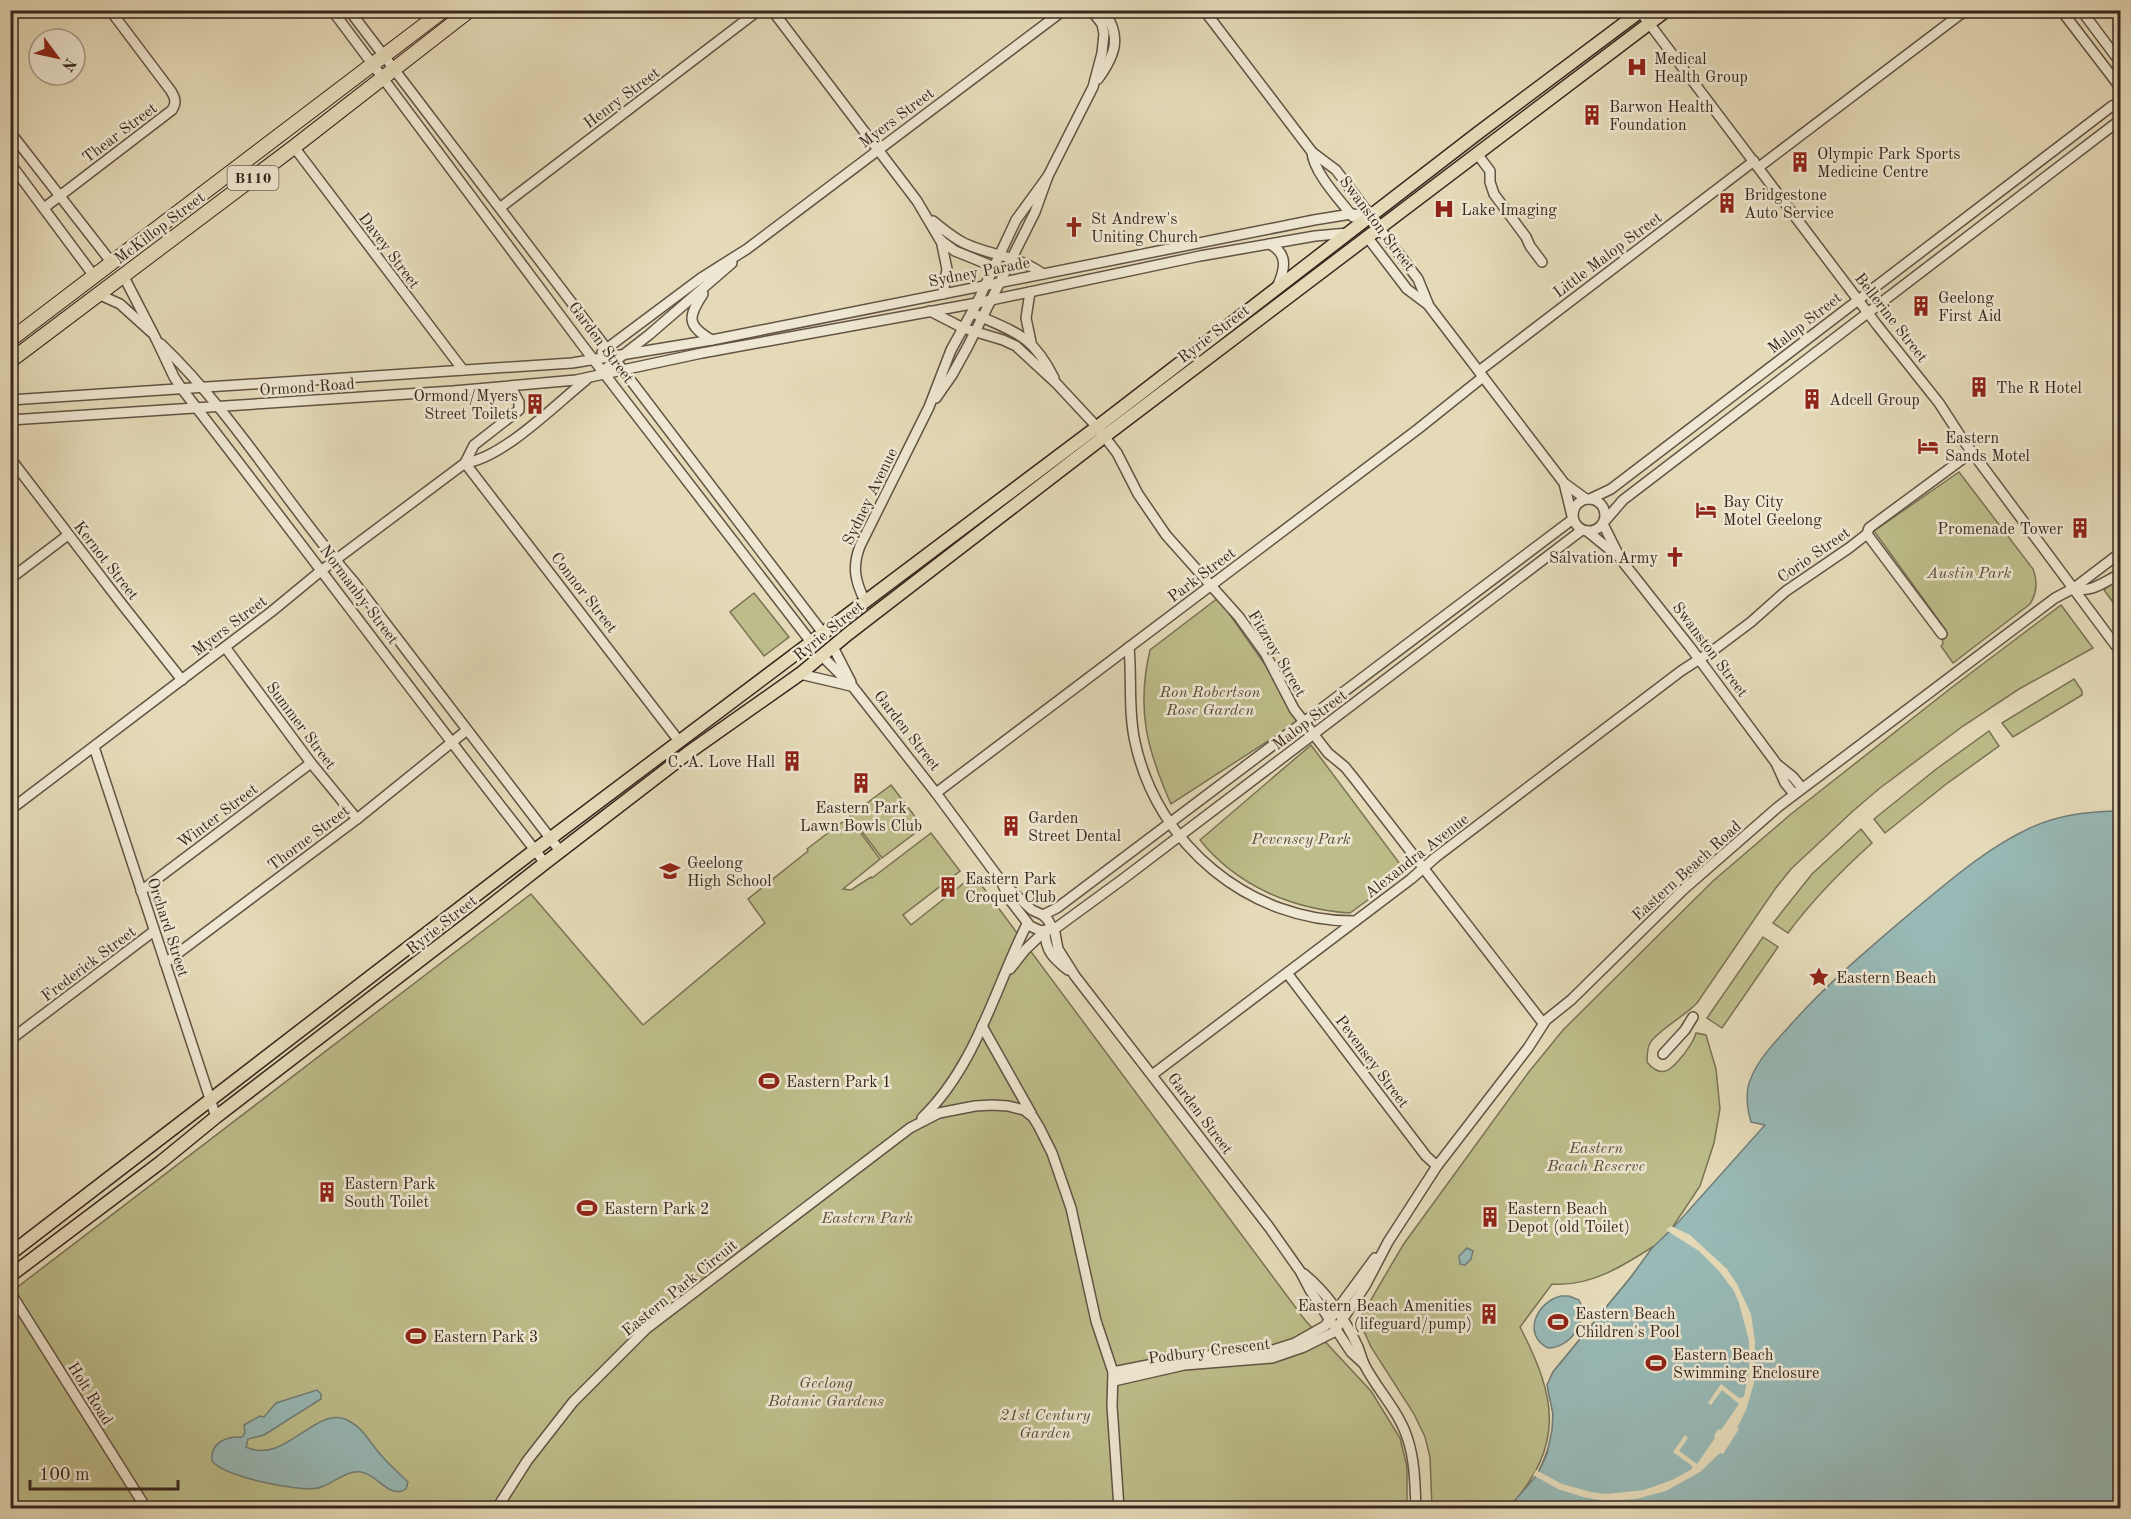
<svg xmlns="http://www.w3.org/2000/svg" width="2131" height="1519" font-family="'Old Standard TT',serif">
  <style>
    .green { fill: #bcbd8a; stroke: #7a7254; stroke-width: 1.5 }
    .water { fill: #98b9b6; stroke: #717e79; stroke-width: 1.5 }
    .pier { fill: #e5dab8 }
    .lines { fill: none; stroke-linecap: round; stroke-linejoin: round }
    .minor-casing { stroke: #625344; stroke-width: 12 }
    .major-casing { stroke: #37261e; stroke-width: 15 }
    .highway-casing { stroke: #37261e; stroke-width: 16 }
    .minor { stroke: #eee7d1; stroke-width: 9 }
    .major { stroke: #e5dab8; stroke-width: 12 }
    .highway { stroke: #e5dab8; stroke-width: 14 }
    .labels { text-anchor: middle; stroke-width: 5; stroke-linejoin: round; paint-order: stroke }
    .shield { fill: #eee7d1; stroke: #6e6054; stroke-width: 1.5 }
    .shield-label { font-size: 15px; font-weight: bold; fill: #37261e }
    .poi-label { font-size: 16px; fill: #37261e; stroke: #eee7d1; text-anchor: start }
    .street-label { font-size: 16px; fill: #37261e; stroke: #eee7d1 }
    .park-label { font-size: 16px; font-style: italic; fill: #584c39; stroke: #eee7d1 }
  </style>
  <rect width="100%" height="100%" fill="#e5dab8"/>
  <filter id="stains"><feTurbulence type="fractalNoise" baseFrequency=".00333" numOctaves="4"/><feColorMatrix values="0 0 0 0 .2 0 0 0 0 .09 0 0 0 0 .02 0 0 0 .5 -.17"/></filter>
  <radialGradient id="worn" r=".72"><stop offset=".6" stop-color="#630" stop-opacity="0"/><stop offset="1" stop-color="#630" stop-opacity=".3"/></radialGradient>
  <!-- green -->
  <g class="green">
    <path d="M 1959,472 L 2033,569 C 2038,582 2037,593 2030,604 L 1953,663 L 1941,646 L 1943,644 L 1942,638 L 1946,630 L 1874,531 Z"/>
    <polygon points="2120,577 2120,612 2104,590"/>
    <polygon points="754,593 789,637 764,656 730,612"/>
    <path d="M 1218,598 L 1266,666 L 1297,722 L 1171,804 C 1147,750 1136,709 1150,650 Z"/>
    <path d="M 2061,605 L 2093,648 L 2019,689 L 1963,726 L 1880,788 L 1853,811 L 1791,869 L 1775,889 L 1697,1003 C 1685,1016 1657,1031 1650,1043 C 1647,1049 1647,1055 1647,1062 C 1662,1081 1673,1068 1684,1054 C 1689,1047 1694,1041 1696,1033 L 1706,1035 L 1716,1069 L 1720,1109 L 1714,1143 L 1700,1186 L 1672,1228 L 1537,1475 C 1546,1456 1555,1435 1553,1414 C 1551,1393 1543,1393 1553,1372 L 1631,1277 L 1654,1246 C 1623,1266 1590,1287 1552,1284 L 1520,1327 C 1557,1399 1565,1444 1509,1508 L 1432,1508 L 1430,1457 L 1425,1437 L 1414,1414 L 1371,1347 L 1359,1320 L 1403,1245 L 1528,1073 L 1563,1030 L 1713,881 L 1791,814 L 1951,688 Z"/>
    <polygon points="2074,679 2082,691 2082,695 2013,737 2002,723"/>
    <polygon points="1989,731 1999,746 1945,785 1885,833 1874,819 1935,770"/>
    <path d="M 1311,745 L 1406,872 L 1350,913 C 1292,909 1237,886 1200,840 Z"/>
    <polygon points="891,785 923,827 882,858 850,816"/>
    <polygon points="849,817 880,859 843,889 851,890 871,877 872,878 931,833 960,871 903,915 911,925 974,875 1305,1320 1371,1391 1400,1438 1407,1467 1407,1508 11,1508 11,1292 531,894 643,1025 765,923 748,899 808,851 807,849"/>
    <path d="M 1861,829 L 1872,843 C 1841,871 1813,899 1788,933 L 1773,923 L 1812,874 Z"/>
    <polygon points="1763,937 1778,947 1722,1028 1707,1018"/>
  </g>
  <!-- water -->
  <g class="water">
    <path d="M 2115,811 L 2120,813 L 2120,1508 L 1508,1508 L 1537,1475 L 1547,1454 L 1552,1430 L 1553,1414 L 1547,1385 L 1553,1372 L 1631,1277 L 1652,1248 L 1673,1228 L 1765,1125 L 1751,1122 C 1747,1108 1745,1091 1751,1078 C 1758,1060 1773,1044 1786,1030 C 1826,984 1873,945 1919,906 C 1954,877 1989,847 2030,828 C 2058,815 2085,812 2115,811 Z"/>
    <polygon points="1467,1248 1473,1251 1471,1259 1465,1265 1460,1264 1459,1256"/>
    <path d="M 1561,1296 L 1569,1296 L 1579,1300 C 1590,1320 1570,1348 1548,1348 C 1522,1335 1536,1302 1561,1296 Z"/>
    <path d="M 317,1390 L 321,1394 L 321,1399 L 264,1435 L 248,1439 L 246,1447 C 286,1466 317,1402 349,1421 C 364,1429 370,1443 381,1455 C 389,1465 399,1473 408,1482 L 406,1489 C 390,1500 377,1474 361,1472 C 345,1470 332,1485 318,1488 C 298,1492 225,1477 212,1461 C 210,1442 227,1436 242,1437 L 245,1433 L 244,1425 L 260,1416 L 264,1417 L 276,1403 Z"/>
  </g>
  <!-- pier -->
  <polygon class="pier" points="1671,1226 1690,1235 1727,1269 1737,1284 1751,1314 1755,1341 1754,1383 1746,1410 1737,1428 1739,1429 1723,1454 1720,1453 1700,1472 1666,1491 1636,1499 1605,1501 1583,1497 1558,1489 1533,1475 1536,1470 1562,1484 1591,1492 1605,1494 1644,1490 1672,1480 1692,1469 1692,1466 1673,1452 1685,1435 1688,1438 1679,1451 1697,1464 1715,1438 1714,1436 1718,1429 1721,1430 1739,1404 1722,1390 1711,1405 1708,1403 1721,1384 1739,1398 1744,1397 1749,1369 1749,1341 1739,1303 1734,1291 1719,1271 1699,1251 1666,1230"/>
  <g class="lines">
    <!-- minor casing -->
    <g class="minor-casing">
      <g id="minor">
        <polyline points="332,10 583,346 811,642"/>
        <polyline points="349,10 823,633"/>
        <polyline points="772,10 917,201 940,240 955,251 997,268"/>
        <polyline points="1204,10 1312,152 1336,170 1370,215"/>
        <polyline points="1639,10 1877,325 1939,403 1963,440 2116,646 2120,644"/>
        <polyline points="2061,10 2120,87"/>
        <polyline points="2081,10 2120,62"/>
        <path d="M 1098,79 C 1116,54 1122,36 1103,10"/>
        <polyline points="10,132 112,263"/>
        <polyline points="294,147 463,370"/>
        <path d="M 1312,152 C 1313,172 1341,201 1353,217"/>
        <polyline points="1478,155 1490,171 1490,182 1494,194 1526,237 1530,246 1542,262"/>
        <polyline points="10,163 94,276"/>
        <polyline points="1759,167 1966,10"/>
        <polyline points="501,207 759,10"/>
        <path d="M 44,208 L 172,110 C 177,102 175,98 171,91 L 110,10"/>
        <path d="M 933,221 C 943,229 952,237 964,243 C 991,256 1017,255 1043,274"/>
        <polyline points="1380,229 1418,279 1429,306 1564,483 1586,499"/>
        <polyline points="1368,238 1407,289 1427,304"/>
        <polyline points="941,240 947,269 943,294"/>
        <path d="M 1269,244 C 1289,253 1285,270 1277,287"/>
        <path d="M 123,275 L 157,341 L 174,377 L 182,389 C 304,546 422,706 545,863"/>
        <polyline points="1030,292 1026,318 1031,342"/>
        <polyline points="98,294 120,304 151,332"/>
        <path d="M 703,294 C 688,317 686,325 712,340"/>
        <polyline points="930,311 963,328 1003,340 1016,346 1056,383 1097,427 1117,453 1138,494 1166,535 1239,617 1265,653 1294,709 1328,753 1345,767 1357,782 1543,1023"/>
        <path d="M 977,315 C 1017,333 1033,336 1054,378"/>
        <path d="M 161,344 C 235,415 287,505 354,582 L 560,851"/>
        <polyline points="602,352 701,278 747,249 1064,10"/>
        <polyline points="1479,371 1754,161"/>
        <polyline points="600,373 650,334 732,263"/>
        <polyline points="936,398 952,375 968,346 1035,212 1048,176 1093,87 1102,53 1104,34 1102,24 1091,10"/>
        <polyline points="10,400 572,363 712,340 1314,220 1351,214 1370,215"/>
        <polyline points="10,420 453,391 576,380 702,353 977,303 1200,256 1315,236 1348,233"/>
        <polyline points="10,458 121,603 182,680"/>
        <polyline points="465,463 679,741"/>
        <polyline points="465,463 474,445 519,410 519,402 511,387"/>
        <polyline points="1564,483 1572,516"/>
        <circle cx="1589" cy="515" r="16"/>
        <polyline points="1590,499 1611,489 2112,106 2120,102"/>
        <polyline points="1604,522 1623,500 2120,120"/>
        <polyline points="1603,524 1618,554"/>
        <polyline points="1587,531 1619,557 1690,647 1776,763 1785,783 1794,794"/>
        <polyline points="1867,534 1942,634"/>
        <polyline points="10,579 68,535"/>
        <path d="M 2074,588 C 2091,594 2105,581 2120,574"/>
        <path d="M 865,601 C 855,581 852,567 860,546 L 929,407 L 951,350 L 977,303 L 1016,220 L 1048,176"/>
        <polyline points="225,647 311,763 357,819"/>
        <polyline points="833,647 851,682"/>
        <path d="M 1129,647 C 1132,679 1128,711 1135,742 C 1157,845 1250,922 1355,921"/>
        <polyline points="822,656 853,687 936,793 1001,881 1010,900 1030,926 1041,931 1056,928 1123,879 1582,530"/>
        <polyline points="800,674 851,686"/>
        <polyline points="94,747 216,1117"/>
        <polyline points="1778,765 1793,777 1802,788"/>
        <polyline points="936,793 1418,429 1483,377"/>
        <path d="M 10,810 L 271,612 L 322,570 L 465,463 C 503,458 556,404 586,380"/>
        <polyline points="1003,883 1032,910 1043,915 1048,920 1055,933 1058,949 1075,976 1269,1227 1300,1271 1310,1290 1351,1352 1364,1364"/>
        <polyline points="141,891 311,763"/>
        <polyline points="1043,915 1057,908 1573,519"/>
        <path d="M 1045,931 C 1045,951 1054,959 1068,970"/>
        <polyline points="165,963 357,819 467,730"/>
        <polyline points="1010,969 1025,950 1045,931"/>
        <polyline points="1287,973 1426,1156 1437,1166"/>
        <polyline points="982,1026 1031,1113"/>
        <polyline points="10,1040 154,931"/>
        <polyline points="1663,1054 1685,1030 1693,1017"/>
        <polyline points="1152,1075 1411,879 1436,857 1681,671 1715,649 1751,622 1786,591 1849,548 1867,534 1869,528 1972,452"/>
        <path d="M 922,1118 C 976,1066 994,990 1027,924"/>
        <path d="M 1304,1274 C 1327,1293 1345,1319 1358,1347 C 1360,1353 1362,1359 1364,1364 C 1377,1390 1400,1412 1408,1440 C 1415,1462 1415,1486 1416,1508"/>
        <polyline points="10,1292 146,1508"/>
        <polyline points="1113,1372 1188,1357 1267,1352 1295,1343 1325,1326 1375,1258"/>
        <polyline points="1114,1381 1184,1365 1272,1358 1304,1347 1334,1332 1365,1286 1388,1242 1437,1166 1528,1048 1546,1020 1571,1000 1684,889 1778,807 2055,598 2074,588 2120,553"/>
        <polyline points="497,1508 527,1461 573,1402 646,1329 910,1128 939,1113 975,1106 992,1105 1008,1106 1024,1110 1033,1117 1039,1127 1052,1153 1071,1208 1096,1321 1113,1372 1112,1406 1119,1508"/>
      </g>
    </g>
    <!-- major casing -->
    <g class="major-casing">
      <g id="major">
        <polyline points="10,1254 535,850 1097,427 1478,133 1642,10"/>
        <polyline points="10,1276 161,1162 216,1117 475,918 545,863 688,753 800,674 848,634 1105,436 1667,10"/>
      </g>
    </g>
    <!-- highway casing -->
    <g class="highway-casing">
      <g id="highway">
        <polyline points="10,340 444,10"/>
        <polyline points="10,361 294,147 470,10"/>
      </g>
    </g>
    <!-- minor -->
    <use href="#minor" class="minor"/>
    <!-- major -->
    <use href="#major" class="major"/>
    <!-- highway -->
    <use href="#highway" class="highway"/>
  </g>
  <!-- icons -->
  <defs>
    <g id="hospital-bare" transform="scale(1.62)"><path d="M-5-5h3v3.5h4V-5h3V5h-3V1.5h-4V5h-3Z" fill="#8f2418" stroke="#eee7d1" stroke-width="2.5" paint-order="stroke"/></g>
    <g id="building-bare" transform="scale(1.62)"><path d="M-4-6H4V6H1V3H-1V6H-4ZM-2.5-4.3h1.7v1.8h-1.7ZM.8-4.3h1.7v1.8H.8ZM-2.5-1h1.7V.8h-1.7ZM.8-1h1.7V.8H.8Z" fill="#8f2418" stroke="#eee7d1" stroke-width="2.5" paint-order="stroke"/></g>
    <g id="church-bare" transform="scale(1.62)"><path d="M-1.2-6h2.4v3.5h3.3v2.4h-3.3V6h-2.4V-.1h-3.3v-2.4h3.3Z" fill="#8f2418" stroke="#eee7d1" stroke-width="2.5" paint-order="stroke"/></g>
    <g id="hotel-bare" transform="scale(1.62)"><path d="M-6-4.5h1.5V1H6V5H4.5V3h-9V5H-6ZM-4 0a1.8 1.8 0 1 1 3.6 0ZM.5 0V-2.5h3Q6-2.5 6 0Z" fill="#8f2418" stroke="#eee7d1" stroke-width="2.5" paint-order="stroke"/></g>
    <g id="school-bare" transform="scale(1.62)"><path d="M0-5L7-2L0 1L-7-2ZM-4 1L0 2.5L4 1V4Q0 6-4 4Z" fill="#8f2418" stroke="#eee7d1" stroke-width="2.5" paint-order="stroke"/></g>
    <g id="sight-bare" transform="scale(1.62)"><path d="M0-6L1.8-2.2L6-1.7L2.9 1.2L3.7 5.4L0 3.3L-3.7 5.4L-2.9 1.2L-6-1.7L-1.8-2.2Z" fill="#8f2418" stroke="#eee7d1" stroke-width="2.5" paint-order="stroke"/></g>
    <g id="stadium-bare" transform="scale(1.62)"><path d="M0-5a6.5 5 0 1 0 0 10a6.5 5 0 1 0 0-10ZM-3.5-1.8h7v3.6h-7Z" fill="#8f2418" stroke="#eee7d1" stroke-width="2.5" paint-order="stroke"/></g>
  </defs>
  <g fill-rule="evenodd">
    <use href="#hospital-bare" x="1637" y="67"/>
    <use href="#building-bare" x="1592" y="115"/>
    <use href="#building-bare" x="1800" y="162"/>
    <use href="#building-bare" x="1727" y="203"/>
    <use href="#hospital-bare" x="1444" y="209"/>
    <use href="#church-bare" x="1074" y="227"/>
    <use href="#building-bare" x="1921" y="306"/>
    <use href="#building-bare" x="1979" y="387"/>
    <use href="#building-bare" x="1812" y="399"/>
    <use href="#building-bare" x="535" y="404"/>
    <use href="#hotel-bare" x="1928" y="446"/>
    <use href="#hotel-bare" x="1706" y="510"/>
    <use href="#building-bare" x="2080" y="528"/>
    <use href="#church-bare" x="1675" y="557"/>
    <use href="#building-bare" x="792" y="761"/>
    <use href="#building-bare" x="861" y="783"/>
    <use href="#building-bare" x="1011" y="826"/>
    <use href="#school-bare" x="670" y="871"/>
    <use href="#building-bare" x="948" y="887"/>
    <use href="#sight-bare" x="1819" y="977"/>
    <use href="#stadium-bare" x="769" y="1081"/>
    <use href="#building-bare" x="327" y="1192"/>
    <use href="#stadium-bare" x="587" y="1208"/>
    <use href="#building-bare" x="1490" y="1217"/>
    <use href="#building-bare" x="1489" y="1314"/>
    <use href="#stadium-bare" x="1558" y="1322"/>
    <use href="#stadium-bare" x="416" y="1336"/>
    <use href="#stadium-bare" x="1656" y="1363"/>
  </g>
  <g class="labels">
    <!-- shield labels -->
    <rect class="shield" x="227.5" y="166" width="51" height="24" rx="4.5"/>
    <g class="shield-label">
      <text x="253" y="183">B110</text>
    </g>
    <!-- poi labels -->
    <g class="poi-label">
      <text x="1654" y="64">Medical<tspan x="1654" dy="18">Health Group</tspan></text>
      <text x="1609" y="112">Barwon Health<tspan x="1609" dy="18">Foundation</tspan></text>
      <text x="1817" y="159">Olympic Park Sports<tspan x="1817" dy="18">Medicine Centre</tspan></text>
      <text x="1744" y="200">Bridgestone<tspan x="1744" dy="18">Auto Service</tspan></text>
      <text x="1461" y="215">Lake Imaging</text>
      <text x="1091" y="224">St Andrew's<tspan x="1091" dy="18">Uniting Church</tspan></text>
      <text x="1938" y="303">Geelong<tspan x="1938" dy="18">First Aid</tspan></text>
      <text x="1996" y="393">The R Hotel</text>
      <text x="518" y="401" text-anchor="end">Ormond/Myers<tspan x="518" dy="18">Street Toilets</tspan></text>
      <text x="1829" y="405">Adcell Group</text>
      <text x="1945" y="443">Eastern<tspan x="1945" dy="18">Sands Motel</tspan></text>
      <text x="1723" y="507">Bay City<tspan x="1723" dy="18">Motel Geelong</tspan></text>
      <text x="2063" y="534" text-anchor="end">Promenade Tower</text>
      <text x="1658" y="563" text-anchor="end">Salvation Army</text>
      <text x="775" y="767" text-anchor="end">C. A. Love Hall</text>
      <text x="861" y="813" text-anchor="middle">Eastern Park<tspan x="861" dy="18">Lawn Bowls Club</tspan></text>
      <text x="1028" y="823">Garden<tspan x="1028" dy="18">Street Dental</tspan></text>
      <text x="687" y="868">Geelong<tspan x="687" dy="18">High School</tspan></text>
      <text x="965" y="884">Eastern Park<tspan x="965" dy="18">Croquet Club</tspan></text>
      <text x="1836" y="983">Eastern Beach</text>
      <text x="786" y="1087">Eastern Park 1</text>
      <text x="344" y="1189">Eastern Park<tspan x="344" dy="18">South Toilet</tspan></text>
      <text x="604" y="1214">Eastern Park 2</text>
      <text x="1507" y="1214">Eastern Beach<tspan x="1507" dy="18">Depot (old Toilet)</tspan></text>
      <text x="1472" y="1311" text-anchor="end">Eastern Beach Amenities<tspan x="1472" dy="18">(lifeguard/pump)</tspan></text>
      <text x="1575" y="1319">Eastern Beach<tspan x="1575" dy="18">Children's Pool</tspan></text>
      <text x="433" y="1342">Eastern Park 3</text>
      <text x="1673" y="1360">Eastern Beach<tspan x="1673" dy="18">Swimming Enclosure</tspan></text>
    </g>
    <!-- street labels -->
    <g class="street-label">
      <text transform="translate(621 97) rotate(-37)" y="6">Henry Street</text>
      <text transform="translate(896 117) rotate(-37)" y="6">Myers Street</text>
      <text transform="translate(119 132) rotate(-37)" y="6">Thear Street</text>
      <text transform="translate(1378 223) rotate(53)" y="6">Swanston Street</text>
      <text transform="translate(159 227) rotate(-37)" y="6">McKillop Street</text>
      <text transform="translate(390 250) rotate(53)" y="6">Davey Street</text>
      <text transform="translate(1607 254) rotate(-37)" y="6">Little Malop Street</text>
      <text transform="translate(979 271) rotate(-11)" y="6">Sydney Parade</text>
      <text transform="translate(1892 317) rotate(52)" y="6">Bellerine Street</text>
      <text transform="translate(1804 322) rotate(-38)" y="6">Malop Street</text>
      <text transform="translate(1213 333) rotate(-37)" y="6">Ryrie Street</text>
      <text transform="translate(602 342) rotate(53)" y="6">Garden Street</text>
      <text transform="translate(307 386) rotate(-4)" y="6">Ormond Road</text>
      <text transform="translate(869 496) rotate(-64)" y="6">Sydney Avenue</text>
      <text transform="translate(1813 554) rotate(-35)" y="6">Corio Street</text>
      <text transform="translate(107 560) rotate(52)" y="6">Kernot Street</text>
      <text transform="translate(1201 574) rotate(-37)" y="6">Park Street</text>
      <text transform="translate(585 592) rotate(52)" y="6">Connor Street</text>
      <text transform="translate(360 594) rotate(53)" y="6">Normanby Street</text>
      <text transform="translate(229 625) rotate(-37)" y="6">Myers Street</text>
      <text transform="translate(828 630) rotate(-39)" y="6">Ryrie Street</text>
      <text transform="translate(1711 649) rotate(53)" y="6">Swanston Street</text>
      <text transform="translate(1278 653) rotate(59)" y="6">Fitzroy Street</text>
      <text transform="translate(1309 719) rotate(-37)" y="6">Malop Street</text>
      <text transform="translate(302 725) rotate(53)" y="6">Summer Street</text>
      <text transform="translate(908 730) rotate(52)" y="6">Garden Street</text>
      <text transform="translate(217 815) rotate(-37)" y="6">Winter Street</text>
      <text transform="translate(308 837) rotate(-37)" y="6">Thorne Street</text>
      <text transform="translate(1416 855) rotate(-38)" y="6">Alexandra Avenue</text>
      <text transform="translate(1686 870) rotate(-42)" y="6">Eastern Beach Road</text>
      <text transform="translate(441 924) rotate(-38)" y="6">Ryrie Street</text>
      <text transform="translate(169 927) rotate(72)" y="6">Orchard Street</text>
      <text transform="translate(88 963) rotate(-37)" y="6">Frederick Street</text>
      <text transform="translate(1373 1061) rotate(53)" y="6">Pevensey Street</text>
      <text transform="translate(1201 1113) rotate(53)" y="6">Garden Street</text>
      <text transform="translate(679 1287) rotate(-39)" y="6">Eastern Park Circuit</text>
      <text transform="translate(1209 1350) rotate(-7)" y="6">Podbury Crescent</text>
      <text transform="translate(91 1393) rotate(58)" y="6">Holt Road</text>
    </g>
    <!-- park labels -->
    <g class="park-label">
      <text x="1969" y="578">Austin Park</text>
      <text x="1210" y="697">Ron Robertson<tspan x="1210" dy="18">Rose Garden</tspan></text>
      <text x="1301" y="844">Pevensey Park</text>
      <text x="1596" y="1153">Eastern<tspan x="1596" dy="18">Beach Reserve</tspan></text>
      <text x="867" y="1223">Eastern Park</text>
      <text x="826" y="1388">Geelong<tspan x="826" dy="18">Botanic Gardens</tspan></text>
      <text x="1045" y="1420">21st Century<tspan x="1045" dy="18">Garden</tspan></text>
    </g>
  </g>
  <!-- margin -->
  <rect width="2131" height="1519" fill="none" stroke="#e5dab8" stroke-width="36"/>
  <rect x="12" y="12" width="2107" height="1495" fill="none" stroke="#37261e" stroke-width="3"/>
  <rect x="18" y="18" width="2095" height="1483" fill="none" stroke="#37261e" stroke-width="1.5"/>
  <!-- north arrow -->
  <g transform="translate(57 57) rotate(123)"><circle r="28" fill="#eee7d1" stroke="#a59a89" stroke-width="1.5"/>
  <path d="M0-4.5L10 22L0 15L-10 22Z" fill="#8f2418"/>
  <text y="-9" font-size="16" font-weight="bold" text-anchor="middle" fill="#37261e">N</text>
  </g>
  <!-- scale -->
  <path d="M30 1480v9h148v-9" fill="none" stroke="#37261e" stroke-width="3"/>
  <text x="39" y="1480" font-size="18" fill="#37261e" stroke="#eee7d1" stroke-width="4.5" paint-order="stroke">100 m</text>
  <rect width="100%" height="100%" filter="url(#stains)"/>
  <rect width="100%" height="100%" fill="url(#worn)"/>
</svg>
